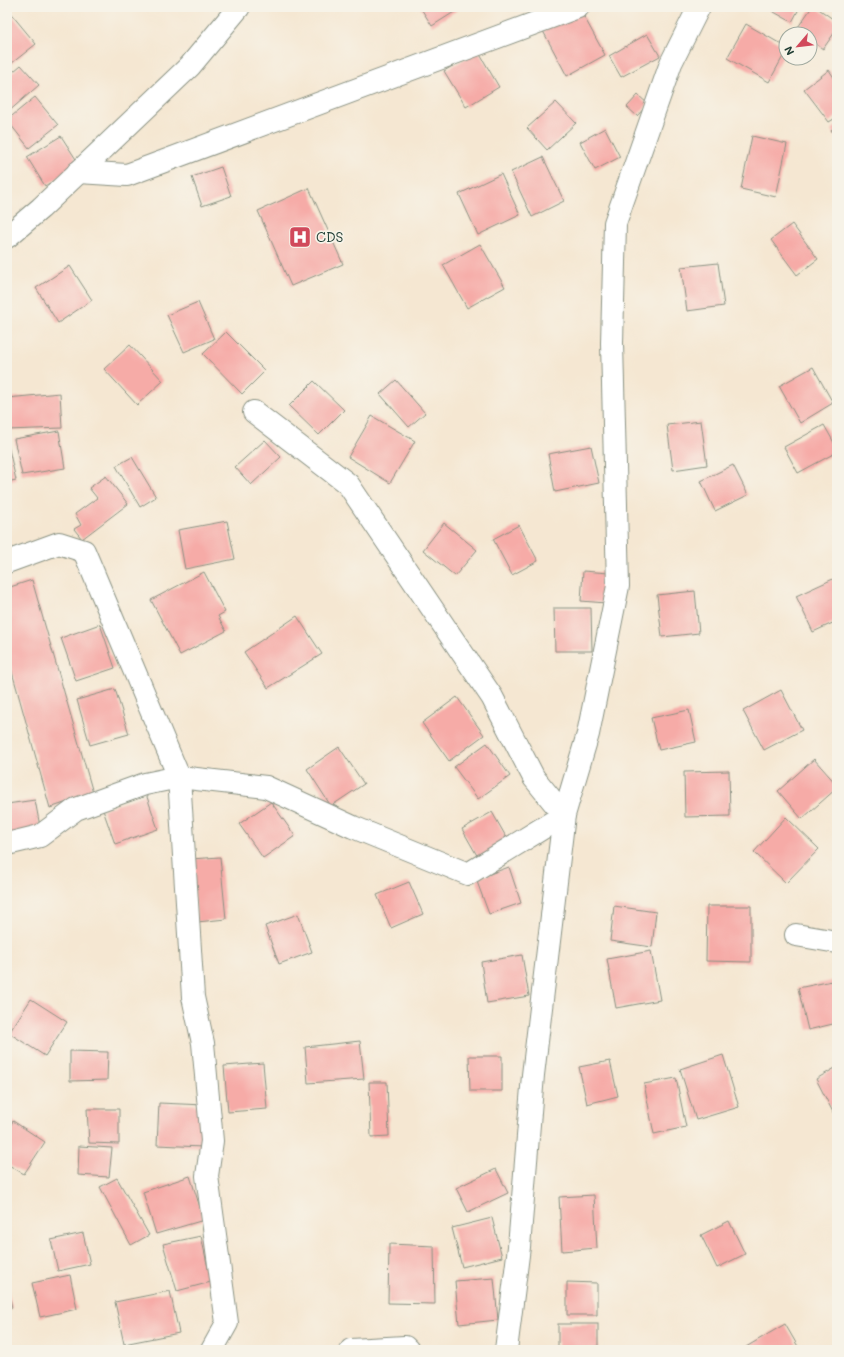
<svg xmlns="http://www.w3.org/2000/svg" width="844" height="1357" font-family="Mali,sans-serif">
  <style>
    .building { fill: #f6aba7 }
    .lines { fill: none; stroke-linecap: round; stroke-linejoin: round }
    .street-casing { stroke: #8a9283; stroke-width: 24 }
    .street { stroke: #fff; stroke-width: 22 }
    .labels { text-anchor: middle; stroke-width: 3.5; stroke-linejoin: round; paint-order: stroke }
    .poi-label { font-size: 14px; fill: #1f3d34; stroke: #f7f3e8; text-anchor: start }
  </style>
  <rect width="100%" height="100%" fill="#f7f3e8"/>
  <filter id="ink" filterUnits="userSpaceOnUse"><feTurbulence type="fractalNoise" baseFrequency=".025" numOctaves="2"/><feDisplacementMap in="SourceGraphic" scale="8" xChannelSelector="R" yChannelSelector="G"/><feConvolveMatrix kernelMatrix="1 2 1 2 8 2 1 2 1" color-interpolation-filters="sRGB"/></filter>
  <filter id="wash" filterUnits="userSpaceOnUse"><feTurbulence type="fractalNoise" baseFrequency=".012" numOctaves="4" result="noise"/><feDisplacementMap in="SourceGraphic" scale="16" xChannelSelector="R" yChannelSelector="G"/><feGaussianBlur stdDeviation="0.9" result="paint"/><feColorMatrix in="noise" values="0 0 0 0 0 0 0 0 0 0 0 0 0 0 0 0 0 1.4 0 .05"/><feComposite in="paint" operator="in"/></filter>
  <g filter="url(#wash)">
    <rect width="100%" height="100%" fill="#f5e7d2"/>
    <g id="blocks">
      <!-- building -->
      <g class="building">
        <polygon points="420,7 462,7 432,26"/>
        <polygon points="765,7 800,7 792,22"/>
        <polygon points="812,7 816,7 837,22 837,29 823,49 810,40 810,34 802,34 796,30"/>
        <polygon points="581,11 605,55 567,76 543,31"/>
        <polygon points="12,15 36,44 7,67 7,19"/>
        <polygon points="746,24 786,47 786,51 769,82 727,58"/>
        <polygon points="647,34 660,56 621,77 609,56"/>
        <polygon points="478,51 499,87 466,107 444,71"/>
        <polygon points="21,65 39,85 7,113 7,77"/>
        <polygon points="829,70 837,82 837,117 829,122 804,89"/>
        <polygon points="638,95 648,104 637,116 627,107"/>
        <polygon points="35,97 58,125 29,148 7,120"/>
        <polygon points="556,102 576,123 547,150 527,128"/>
        <polygon points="837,126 837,139 831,130"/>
        <polygon points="605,128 620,157 595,170 580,142"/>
        <polygon points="61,136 79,164 45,186 27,157"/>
        <polygon points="752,136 787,144 776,197 741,189"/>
        <polygon points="543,157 564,201 532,217 511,172"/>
        <polygon points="221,167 231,196 202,206 192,177"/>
        <polygon points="501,174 520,215 478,235 459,194"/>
        <polygon points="309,188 343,264 291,286 258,211"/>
        <polygon points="792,224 818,259 797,275 771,240"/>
        <polygon points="480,244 505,287 467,308 443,265"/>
        <polygon points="718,263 724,306 687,311 681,267"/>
        <polygon points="70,266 92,300 58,323 36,288"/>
        <polygon points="198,302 214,339 184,352 167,315"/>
        <polygon points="226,332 265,371 242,394 203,354"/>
        <polygon points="130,345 163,381 137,405 104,369"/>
        <polygon points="813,367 833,403 800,423 779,386"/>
        <polygon points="396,380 425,413 409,427 380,394"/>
        <polygon points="314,381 344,410 319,435 289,406"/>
        <polygon points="60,393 62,428 7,430 7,398"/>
        <polygon points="372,416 415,441 390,483 348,457"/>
        <polygon points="701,421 707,465 673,470 667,425"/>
        <polygon points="824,425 837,448 837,452 798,473 784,447"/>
        <polygon points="59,431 65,468 22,475 14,439"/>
        <polygon points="265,440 281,457 251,485 235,467"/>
        <polygon points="8,445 16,480 7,482 7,446"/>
        <polygon points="591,446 599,483 555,492 548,454"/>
        <polygon points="132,457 156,497 140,507 116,466"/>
        <polygon points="733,465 748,495 715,511 701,481"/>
        <polygon points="106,476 128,504 82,539 74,529 81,525 75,514 97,498 89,488"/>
        <polygon points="227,521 235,559 185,569 178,530"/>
        <polygon points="444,523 477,550 455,576 423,550"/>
        <polygon points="519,525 538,561 512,575 493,539"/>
        <polygon points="7,533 13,559 7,560"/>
        <polygon points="583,571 609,573 606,603 581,601"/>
        <polygon points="204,572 225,612 218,616 226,631 180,655 151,600"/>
        <polygon points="833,579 837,587 837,621 813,632 796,596"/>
        <polygon points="32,580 93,793 50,808 7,654 7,588"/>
        <polygon points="695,591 699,633 662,637 657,595"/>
        <polygon points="554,608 591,608 592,651 555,651"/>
        <polygon points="297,616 322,654 268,688 244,652"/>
        <polygon points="100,624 115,668 76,681 61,638"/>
        <polygon points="115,689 129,734 90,745 77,700"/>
        <polygon points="781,690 802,730 764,750 743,711"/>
        <polygon points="457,697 484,735 449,761 422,723"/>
        <polygon points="689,710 696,742 659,750 651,718"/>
        <polygon points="487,743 510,776 478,799 454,767"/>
        <polygon points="339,747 364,784 331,806 307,769"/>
        <polygon points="814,759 837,785 837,788 802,819 778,791"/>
        <polygon points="729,771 730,816 685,817 684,772"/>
        <polygon points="146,794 158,829 115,844 103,810"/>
        <polygon points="35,800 41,832 7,837 7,804"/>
        <polygon points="271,802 295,836 263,858 239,824"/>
        <polygon points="492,812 509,842 479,859 462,829"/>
        <polygon points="786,817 819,849 786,883 754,852"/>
        <polygon points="220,857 226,919 197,922 191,859"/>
        <polygon points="509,867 521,903 489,914 476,879"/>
        <polygon points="409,882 423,914 391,928 377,895"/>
        <polygon points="614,906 656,912 652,947 610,941"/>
        <polygon points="707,906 751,906 751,962 706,961"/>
        <polygon points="298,914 312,952 279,964 265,926"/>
        <polygon points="651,951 660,1000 616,1008 607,959"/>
        <polygon points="522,955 529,996 487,1003 481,962"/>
        <polygon points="837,980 837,1023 808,1030 798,988"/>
        <polygon points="31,999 67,1022 45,1056 9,1033"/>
        <polygon points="360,1041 364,1079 308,1083 305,1047"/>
        <polygon points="70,1051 108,1052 107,1080 70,1081"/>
        <polygon points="723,1055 739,1107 696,1120 680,1069"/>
        <polygon points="469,1056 502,1056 502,1091 470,1091"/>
        <polygon points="610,1061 618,1096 587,1104 579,1067"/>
        <polygon points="263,1063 267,1109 228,1112 224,1066"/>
        <polygon points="837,1067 837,1120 816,1079"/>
        <polygon points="676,1078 686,1127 654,1134 644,1084"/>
        <polygon points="369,1082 387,1082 389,1136 371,1137"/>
        <polygon points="159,1103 204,1105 203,1147 157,1145"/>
        <polygon points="87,1109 119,1109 119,1144 89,1143"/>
        <polygon points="13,1121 45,1142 24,1174 7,1164 7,1131"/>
        <polygon points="79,1146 112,1148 109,1177 78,1175"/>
        <polygon points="496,1169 508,1193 468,1212 456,1188"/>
        <polygon points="190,1176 204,1220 156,1234 143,1192"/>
        <polygon points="117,1178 149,1235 131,1245 100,1187"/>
        <polygon points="594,1195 597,1248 562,1251 559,1197"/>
        <polygon points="492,1218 502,1257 462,1267 452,1228"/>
        <polygon points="729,1221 745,1254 717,1268 701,1235"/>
        <polygon points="83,1233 90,1264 58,1271 51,1240"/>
        <polygon points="201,1236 211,1282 177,1291 163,1244"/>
        <polygon points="389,1244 434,1246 435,1304 388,1303"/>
        <polygon points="70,1275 77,1309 40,1317 32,1283"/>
        <polygon points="494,1278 498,1320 459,1324 455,1281"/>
        <polygon points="567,1282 597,1283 597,1315 567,1315"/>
        <polygon points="7,1285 12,1308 7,1309"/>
        <polygon points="170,1291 179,1333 124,1344 115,1302"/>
        <rect x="558" y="1324" width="40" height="26"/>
        <polygon points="785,1324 800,1350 748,1350 746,1347"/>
      </g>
    </g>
  </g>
  <g filter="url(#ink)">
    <use href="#blocks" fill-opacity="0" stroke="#8a9283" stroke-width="1"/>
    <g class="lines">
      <!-- street casing -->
      <g class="street-casing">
        <g id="street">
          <polyline points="78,172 127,175 578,7"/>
          <polyline points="7,237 41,208 190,66 239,7"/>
          <polyline points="7,562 59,543 84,551 179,777 193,997 203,1043 212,1141 207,1176 227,1323 212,1350"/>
          <polyline points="7,844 40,836 76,809 145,784 179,777 266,787 353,827 468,874 564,815 534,778 492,697 348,484 254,412"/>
          <polyline points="796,935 837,942"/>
          <polyline points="351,1350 405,1347 408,1350"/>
          <polyline points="506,1350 519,1247 533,1075 564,815 588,734 618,586 612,343 615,223 671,63 699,7"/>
        </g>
      </g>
      <!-- street -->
      <use href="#street" class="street"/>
    </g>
  </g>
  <!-- icons -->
  <defs>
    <g id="hospital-square" transform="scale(1.15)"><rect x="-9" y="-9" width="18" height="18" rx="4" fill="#d1495b" stroke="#f7f3e8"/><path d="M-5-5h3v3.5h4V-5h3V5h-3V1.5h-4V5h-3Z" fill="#fff"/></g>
  </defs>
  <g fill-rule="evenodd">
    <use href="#hospital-square" x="300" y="237"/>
  </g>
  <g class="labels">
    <!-- poi labels -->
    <g class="poi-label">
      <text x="316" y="242">CDS</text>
    </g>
  </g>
  <!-- margin -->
  <rect width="844" height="1357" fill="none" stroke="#f7f3e8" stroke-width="24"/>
  <!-- north arrow -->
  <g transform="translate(798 46) rotate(242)"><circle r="19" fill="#f7f3e8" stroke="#a1aaa0"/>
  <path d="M0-3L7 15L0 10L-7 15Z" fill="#d1495b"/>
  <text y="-6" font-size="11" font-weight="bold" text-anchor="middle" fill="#1f3d34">N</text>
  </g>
</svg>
